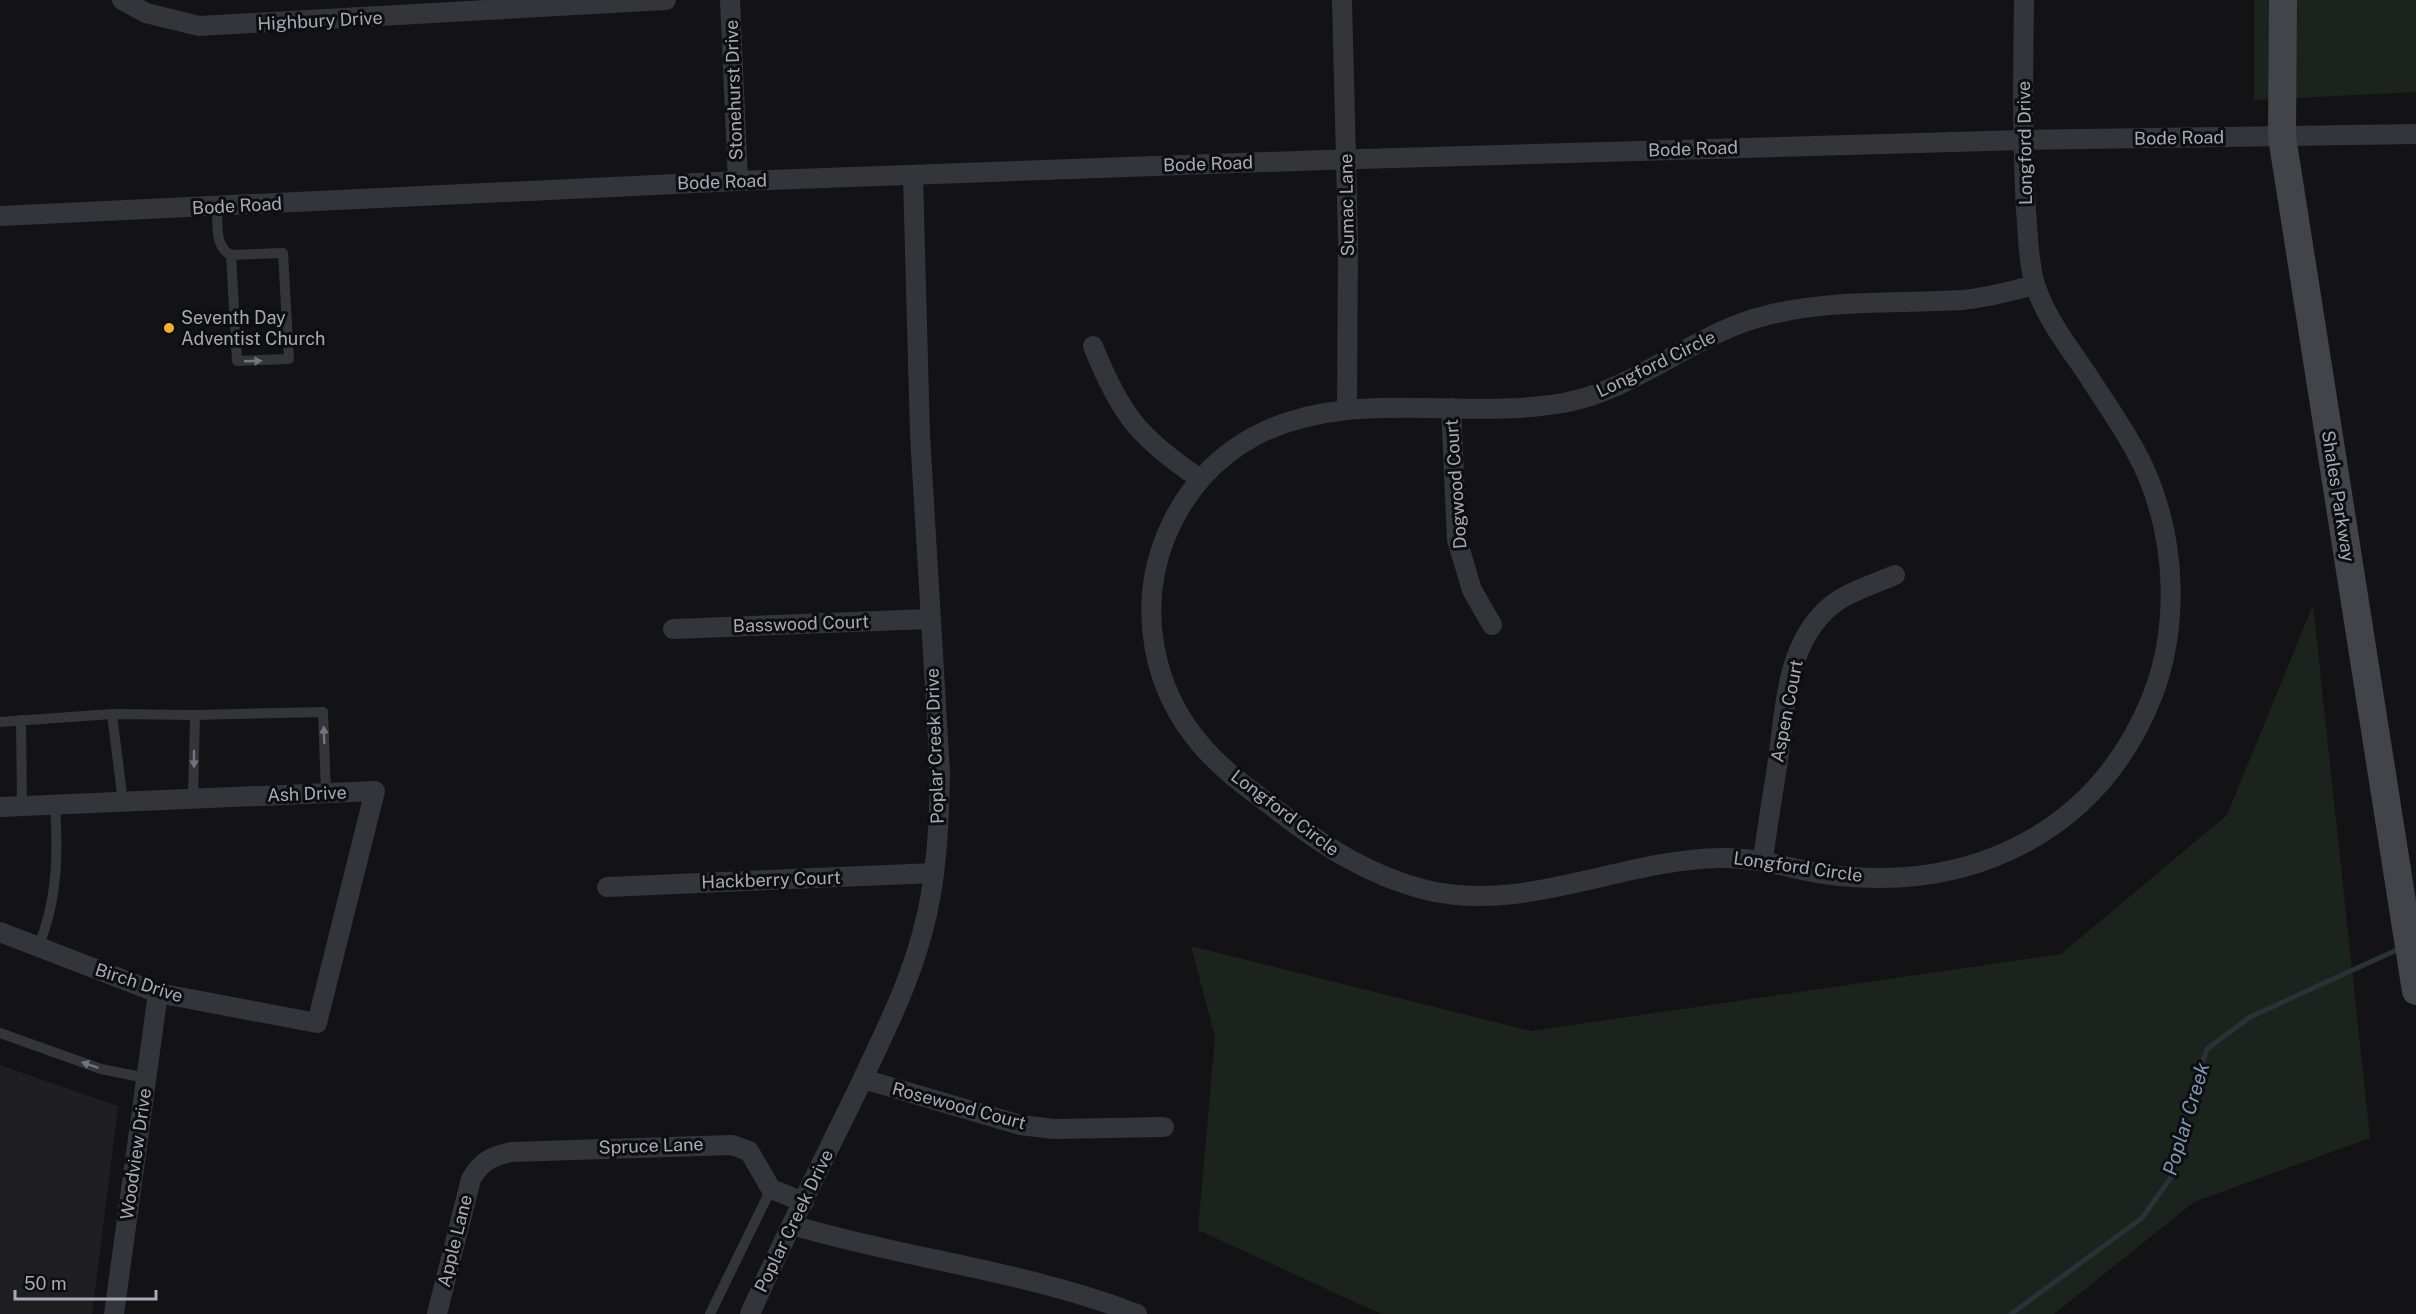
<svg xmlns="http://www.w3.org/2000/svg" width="2416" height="1314" font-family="'Public Sans',sans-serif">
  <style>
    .built { fill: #1f1f22 }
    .green { fill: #1b231c }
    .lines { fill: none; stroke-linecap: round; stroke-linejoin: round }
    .stream { stroke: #293239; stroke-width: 5 }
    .lane { stroke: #34353a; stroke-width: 10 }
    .street { stroke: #34353a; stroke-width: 20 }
    .secondary { stroke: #42444a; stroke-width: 28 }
    .oneway { fill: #72757e }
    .poi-dot { fill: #f4b22c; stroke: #0e0e10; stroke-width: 2 }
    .labels { text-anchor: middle; stroke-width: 6; stroke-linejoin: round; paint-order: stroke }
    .street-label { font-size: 18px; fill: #a5aab6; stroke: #0e0e10 }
    .poi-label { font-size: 18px; fill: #a5aab6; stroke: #0e0e10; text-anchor: start }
    .water-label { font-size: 20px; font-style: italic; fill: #7b98b2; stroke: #0e0e10 }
  </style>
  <rect width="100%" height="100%" fill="#131315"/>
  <!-- built -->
  <polygon class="built" points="0,1065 118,1106 92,1314 0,1314"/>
  <!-- green -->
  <g class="green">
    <polygon points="2254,0 2416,0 2416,92 2254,100"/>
    <polygon points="2313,605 2370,1138 2194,1202 2054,1314 1381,1314 1198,1230 1215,1037 1191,946 1531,1031 2061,954 2227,815"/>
  </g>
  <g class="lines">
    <!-- stream -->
    <polyline class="stream" points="2011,1314 2142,1218 2172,1176 2185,1114 2207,1049 2250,1017 2401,948"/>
    <!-- lane -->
    <g class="lane">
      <path d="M 217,207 C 218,223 214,247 231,255 L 283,253 L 289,359 L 237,361 L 231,255"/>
      <polyline points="112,714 123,802"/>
      <polyline points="21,720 22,806"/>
      <polyline points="0,722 112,714 195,715"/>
      <polyline points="193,798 195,715 323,712 326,793"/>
      <path d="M 38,947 C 58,901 58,853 55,804"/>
      <polyline points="0,1033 101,1069 146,1078"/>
      <polyline points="710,1314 771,1189"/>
    </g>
    <!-- street -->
    <g class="street">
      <polyline points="122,0 146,13 199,26 666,0"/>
      <polyline points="730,0 738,181"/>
      <polyline points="1342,0 1348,240 1347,410"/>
      <path d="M 2024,0 C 2023,70 2022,140 2026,210 C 2028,233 2028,261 2035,284 C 2045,317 2068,346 2087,374 C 2108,407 2133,441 2148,477 C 2176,545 2179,628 2152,697 C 2099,829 1978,890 1839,876 C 1799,872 1762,857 1721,858 C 1622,859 1526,914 1426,890 C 1371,876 1326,848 1282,814 C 1255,793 1224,772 1202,746 C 1152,689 1137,607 1166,536 C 1183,494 1213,459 1253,437 C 1347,386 1461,421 1563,403 C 1637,390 1695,332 1768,315 C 1833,299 1896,304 1962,300 C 1987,298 2011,291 2035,285"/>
      <polyline points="0,216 738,181 1324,160 2023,140 2416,134"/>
      <path d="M 1093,346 C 1120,414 1139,438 1199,478"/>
      <polyline points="1451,408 1457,540 1472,590 1492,625"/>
      <polyline points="673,629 929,619"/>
      <polyline points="0,807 375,791 317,1023 158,993 0,932"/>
      <path d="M 1763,860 C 1767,827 1773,794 1778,760 C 1785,709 1786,649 1825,611 C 1843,593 1872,585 1895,575"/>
      <polyline points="607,887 934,873"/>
      <polyline points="863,1079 1020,1125 1054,1129 1164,1127"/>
      <path d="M 792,1225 C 906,1259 1027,1271 1137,1314"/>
      <polyline points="114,1314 158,993"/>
      <path d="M 437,1314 L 471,1179 C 481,1162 491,1156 511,1152 L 732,1145 L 749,1151 L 771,1189 L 804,1202"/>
      <path d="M 750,1314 C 784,1237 823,1161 860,1085 C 883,1035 908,987 922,934 C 937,881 939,826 940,772 L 920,435 L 913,176"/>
    </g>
    <!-- secondary -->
    <polyline class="secondary" points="2283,0 2282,137 2416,991"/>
  </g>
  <!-- one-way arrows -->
  <defs><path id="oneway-solid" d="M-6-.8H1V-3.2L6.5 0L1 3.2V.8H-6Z" transform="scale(1.5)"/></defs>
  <g class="oneway">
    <use href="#oneway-solid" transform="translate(253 361) rotate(-2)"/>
    <use href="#oneway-solid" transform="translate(324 735) rotate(-92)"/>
    <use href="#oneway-solid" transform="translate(194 759) rotate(90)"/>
    <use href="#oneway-solid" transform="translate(90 1065) rotate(-161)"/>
  </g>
  <!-- markers -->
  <circle class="poi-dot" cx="169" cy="328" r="6"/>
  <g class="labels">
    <!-- street labels -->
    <g class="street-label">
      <text transform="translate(320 21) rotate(-3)" y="6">Highbury Drive</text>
      <text transform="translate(734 90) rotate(-92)" y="6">Stonehurst Drive</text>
      <text transform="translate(2179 138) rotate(-1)" y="6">Bode Road</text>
      <text transform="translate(2025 143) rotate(-91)" y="6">Longford Drive</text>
      <text transform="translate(1693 149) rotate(-2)" y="6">Bode Road</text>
      <text transform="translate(1208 164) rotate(-2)" y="6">Bode Road</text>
      <text transform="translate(722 182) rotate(-2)" y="6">Bode Road</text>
      <text transform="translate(1347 205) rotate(-91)" y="6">Sumac Lane</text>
      <text transform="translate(237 206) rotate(-3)" y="6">Bode Road</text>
      <text transform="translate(1656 364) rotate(-26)" y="6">Longford Circle</text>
      <text transform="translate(1456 484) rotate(-94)" y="6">Dogwood Court</text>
      <text transform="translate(2338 496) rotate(81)" y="6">Shales Parkway</text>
      <text transform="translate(801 624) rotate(-2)" y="6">Basswood Court</text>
      <text transform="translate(1787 711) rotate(-79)" y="6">Aspen Court</text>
      <text transform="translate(935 746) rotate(-92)" y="6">Poplar Creek Drive</text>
      <text transform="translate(307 794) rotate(-2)" y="6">Ash Drive</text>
      <text transform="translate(1285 813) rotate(37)" y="6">Longford Circle</text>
      <text transform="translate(1798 867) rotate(8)" y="6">Longford Circle</text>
      <text transform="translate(771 880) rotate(-2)" y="6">Hackberry Court</text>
      <text transform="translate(139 983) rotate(18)" y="6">Birch Drive</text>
      <text transform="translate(959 1106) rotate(15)" y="6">Rosewood Court</text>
      <text transform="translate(651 1146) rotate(-2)" y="6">Spruce Lane</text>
      <text transform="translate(136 1154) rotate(-82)" y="6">Woodview Drive</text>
      <text transform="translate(794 1221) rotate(-64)" y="6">Poplar Creek Drive</text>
      <text transform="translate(455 1241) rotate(-76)" y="6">Apple Lane</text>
    </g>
    <!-- poi labels -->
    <g class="poi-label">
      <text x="181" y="324">Seventh Day<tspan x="181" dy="21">Adventist Church</tspan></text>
    </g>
    <!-- water labels -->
    <g class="water-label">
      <text transform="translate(2186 1119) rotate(-73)" y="7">Poplar Creek</text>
    </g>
  </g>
  <!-- scale -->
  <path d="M15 1290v9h141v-9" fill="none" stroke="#a5aab6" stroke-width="3"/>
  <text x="24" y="1290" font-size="18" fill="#a5aab6" stroke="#0e0e10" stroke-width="4.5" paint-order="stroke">50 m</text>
</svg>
